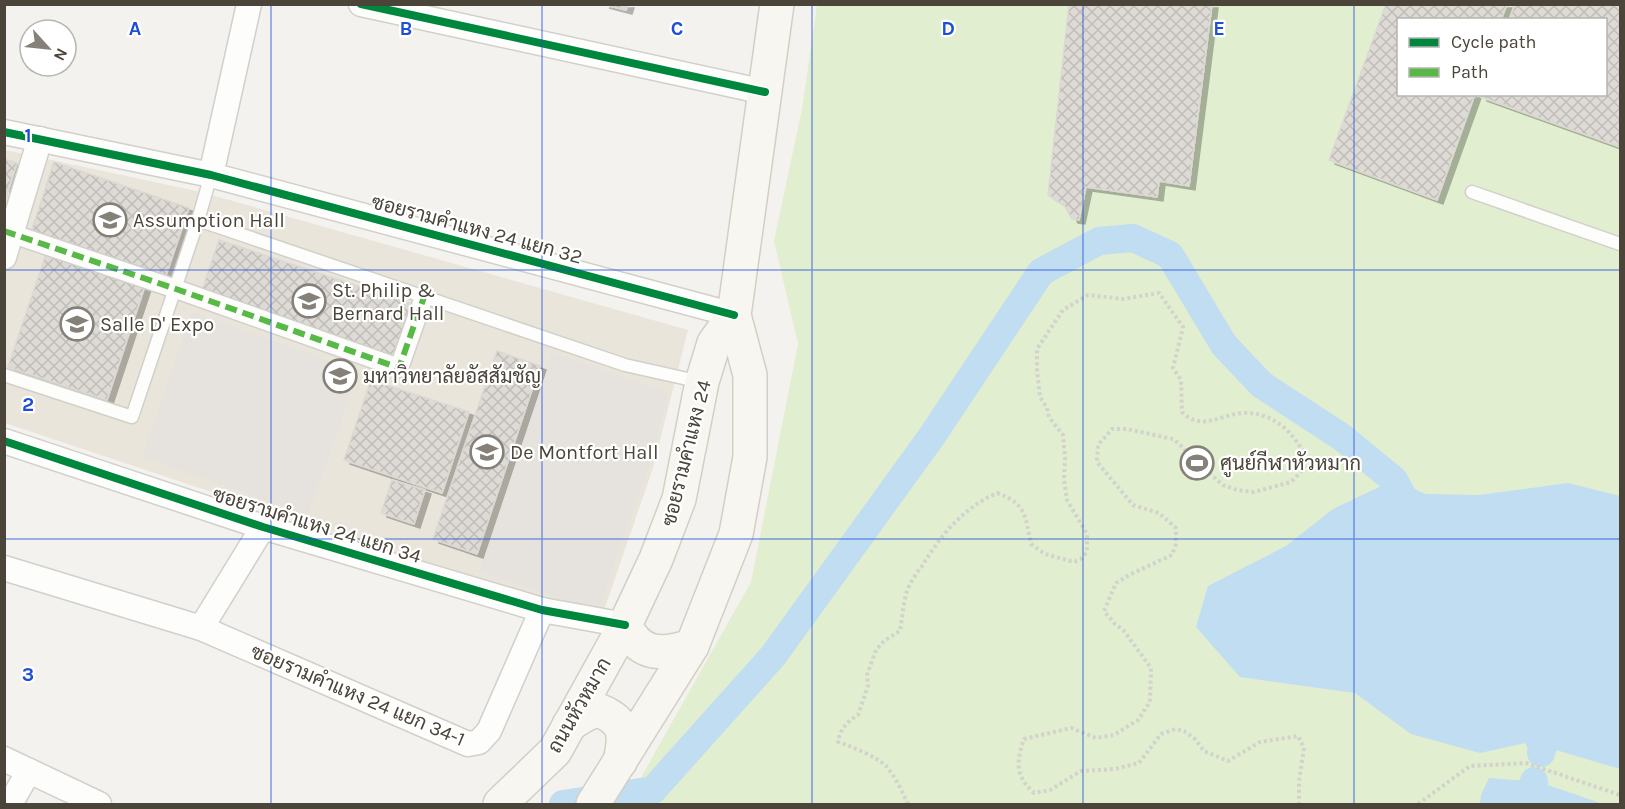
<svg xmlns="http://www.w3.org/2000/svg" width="1625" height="809" font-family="Karla,Sarabun,sans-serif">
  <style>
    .education { fill: #eae5da }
    .pitch { fill: #e1eecf; fill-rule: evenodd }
    .parking { fill: #e6e3df }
    .water { fill: #c0ddf1 }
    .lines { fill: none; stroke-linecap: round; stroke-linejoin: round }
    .canal { stroke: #c0ddf1; stroke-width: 28 }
    .building { fill: url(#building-cross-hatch); stroke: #dcd9d4; stroke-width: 1.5; filter: url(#shadow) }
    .service-casing { stroke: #d2d0cb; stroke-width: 15 }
    .pedestrian-casing { stroke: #d2d0cb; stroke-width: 21 }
    .minor-casing { stroke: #d2d0cb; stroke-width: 27 }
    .secondary-casing { stroke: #d3cfc5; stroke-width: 36 }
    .path { stroke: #d3d2cc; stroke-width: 4; stroke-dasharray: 3 3; stroke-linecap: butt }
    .service { stroke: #fdfdfc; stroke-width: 12 }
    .pedestrian { stroke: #fdfdfc; stroke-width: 18 }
    .minor { stroke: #fdfdfc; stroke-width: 24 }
    .secondary { stroke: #f7f6f1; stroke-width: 33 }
    .quiet { stroke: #58b947; stroke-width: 6; stroke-dasharray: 12 6; stroke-linecap: butt }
    .cycleway-casing { stroke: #fff; stroke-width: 11 }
    .cycleway { stroke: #00873e; stroke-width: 8 }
    .grid { fill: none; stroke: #1d4ed8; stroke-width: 1.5; stroke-opacity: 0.55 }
    .labels { text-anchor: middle; stroke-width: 4.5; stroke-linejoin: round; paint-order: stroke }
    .poi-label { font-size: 20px; fill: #4b4439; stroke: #fff; text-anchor: start }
    .street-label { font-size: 20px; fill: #4b4439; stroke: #fff }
    .grid-label { font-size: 20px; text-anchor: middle; font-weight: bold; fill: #1d4ed8; stroke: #fff; stroke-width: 4.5; stroke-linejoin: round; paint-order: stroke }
  </style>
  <defs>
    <pattern id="building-cross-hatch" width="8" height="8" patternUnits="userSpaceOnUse" patternTransform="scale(1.5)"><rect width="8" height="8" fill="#dedbd6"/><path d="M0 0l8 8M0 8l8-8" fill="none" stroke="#c0bdb8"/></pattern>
    <filter id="shadow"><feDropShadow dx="6" dy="4" stdDeviation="0" flood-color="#0004"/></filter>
  </defs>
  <rect width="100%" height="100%" fill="#f4f2ee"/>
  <!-- education -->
  <polygon class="education" points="5,150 201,192 688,330 653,468 600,622 5,423"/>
  <!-- pitch -->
  <path class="pitch" d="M 817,5 L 1620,5 L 1620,804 L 626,804 L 751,582 L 798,344 L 774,241 L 802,109 ZM 1398,20 L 1606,20 L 1606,94 L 1398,94 Z"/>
  <!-- parking -->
  <g class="parking">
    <polygon points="192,312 359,371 308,515 142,457"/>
    <polygon points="552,352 669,393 649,466 598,611 479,572"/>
  </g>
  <!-- water -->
  <g class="water">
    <polygon points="1394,480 1426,494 1479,495 1568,483 1620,496 1620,769 1529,742 1480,753 1411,734 1355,693 1240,677 1196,627 1208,586 1286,546 1333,509"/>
    <polygon points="1489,778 1539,782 1603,804 1480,804 1481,795"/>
  </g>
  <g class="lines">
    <!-- canal -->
    <g class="canal">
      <polyline points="1524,712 1543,747 1541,753"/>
      <polyline points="563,804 653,790 773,656 932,436 1041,272 1099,241 1133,238 1170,255 1224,345 1262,385 1343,438 1394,480 1413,515"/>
      <polyline points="1528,804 1534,781"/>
    </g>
  </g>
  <!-- building -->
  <g class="building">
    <polygon points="603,4 628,4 626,10"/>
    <polygon points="1069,4 1212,4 1189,186 1159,181 1157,197 1086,187 1079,220 1072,219 1064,205 1048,195"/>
    <polygon points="1386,4 1507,4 1501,20 1398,20 1398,94 1475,94 1437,200 1329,160"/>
    <polygon points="1515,4 1620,4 1620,147 1481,97 1482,94 1606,94 1606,20 1509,20"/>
    <polygon points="4,159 17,163 4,204"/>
    <polygon points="54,162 189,208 165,278 31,232"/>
    <polygon points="219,240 418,306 399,362 200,296"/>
    <polygon points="48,248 147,280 107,400 8,367"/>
    <polygon points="497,351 540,366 477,554 433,539"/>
    <polygon points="371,380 469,412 442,493 344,460"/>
    <polygon points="392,480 425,490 414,524 381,513"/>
  </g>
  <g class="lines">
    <!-- service casing -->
    <g class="service-casing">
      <g id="service">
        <polyline points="1472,192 1620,244"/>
        <polyline points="198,220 625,365 701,382"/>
        <polyline points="4,375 132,417 198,220 211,175"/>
      </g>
    </g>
    <!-- pedestrian casing -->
    <g class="pedestrian-casing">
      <polyline id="pedestrian" points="4,231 176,289 399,368 424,297"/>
    </g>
    <!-- minor casing -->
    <g class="minor-casing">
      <g id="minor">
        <polyline points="361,4 765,92"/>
        <polyline points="4,132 211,175 734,315"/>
        <polyline points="211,175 249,4"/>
        <polyline points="4,257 40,139"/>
        <polyline points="4,441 263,527 542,610 625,625"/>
        <polyline points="4,568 201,628 263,527"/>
        <polyline points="201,628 468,744 479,742 489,731 542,610"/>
        <polyline points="4,759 99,804"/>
        <polyline points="10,804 29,771"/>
      </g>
    </g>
    <!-- secondary casing -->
    <g class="secondary-casing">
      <g id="secondary">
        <path d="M 625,625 C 640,657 662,655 692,646"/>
        <path d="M 569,725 C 577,720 589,710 600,711 C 603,712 609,715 613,718 C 628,729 623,745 620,762"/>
        <polyline points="500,804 555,751 625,625 656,559 679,499 702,382 714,343 734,315"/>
        <polyline points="593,804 692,646 736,534 750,457 750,375 734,315 777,4"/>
      </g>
    </g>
    <!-- path -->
    <g class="path">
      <path d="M 908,804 C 902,792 896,777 886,766 C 877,757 851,746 838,742 C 840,729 847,722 858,715 L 868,686 L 867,675 L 876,650 L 884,641 L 900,631 C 902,619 903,606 906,594 C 909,584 916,574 922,566 C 941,535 963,508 997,493 C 1027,504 1025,516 1031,544 L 1045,554 L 1074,562 L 1081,559 L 1087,552 L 1087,534 L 1067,500 L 1064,479 L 1065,458 L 1063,435 L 1049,417 L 1047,408 L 1040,397 L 1037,369 L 1037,349 L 1063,310 L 1088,295 L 1123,299 L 1159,293 L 1183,327 L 1173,368 L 1181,380 L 1182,412 C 1202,432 1220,414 1244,413 C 1275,412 1296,435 1308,461 L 1302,471 L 1291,482 L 1254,492 L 1237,490 L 1223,485 L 1206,470 L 1192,463 L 1184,448 L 1173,439 L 1127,429 L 1112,429 L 1098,445 L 1097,462 L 1133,505 L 1159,513 L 1176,528 L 1176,544 L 1172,555 L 1131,574 L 1116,583 L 1104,611 L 1114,623 L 1124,631 L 1151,668 L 1150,702 L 1138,720 L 1114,735 L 1096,738 L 1071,728 L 1024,739 C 1016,762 1015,776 1034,793 L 1050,790 L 1081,771 L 1115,769 L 1139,763 L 1161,734 L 1175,729 L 1184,731 L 1195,739 L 1204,751 L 1228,761 L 1260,742 L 1298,736 L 1304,748 L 1299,781 L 1299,804"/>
      <polyline points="1418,804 1470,766 1526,763 1620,795"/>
    </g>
    <!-- service -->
    <use href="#service" class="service"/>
    <!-- pedestrian -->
    <use href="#pedestrian" class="pedestrian"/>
    <!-- minor -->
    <use href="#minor" class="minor"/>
    <!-- secondary -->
    <use href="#secondary" class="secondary"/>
    <!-- quiet -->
    <polyline class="quiet" points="4,231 176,289 399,368 424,297"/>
    <!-- cycleway casing -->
    <g class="cycleway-casing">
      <g id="cycleway">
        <polyline points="361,4 765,92"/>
        <polyline points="4,132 211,175 734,315"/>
        <polyline points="4,441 263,527 542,610 625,625"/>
      </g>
    </g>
    <!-- cycleway -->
    <use href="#cycleway" class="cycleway"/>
  </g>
  <!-- grid -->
  <path class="grid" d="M 271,4 L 271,804M 542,4 L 542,804M 812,4 L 812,804M 1083,4 L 1083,804M 1354,4 L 1354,804M 4,270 L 1620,270M 4,539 L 1620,539"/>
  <!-- icons -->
  <defs>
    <g id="university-ring" transform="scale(1.725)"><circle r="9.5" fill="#fff" stroke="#868178" stroke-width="1.5"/><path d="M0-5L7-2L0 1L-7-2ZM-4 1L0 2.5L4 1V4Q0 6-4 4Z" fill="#868178"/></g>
    <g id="stadium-ring" transform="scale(1.725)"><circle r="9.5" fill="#fff" stroke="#868178" stroke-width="1.5"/><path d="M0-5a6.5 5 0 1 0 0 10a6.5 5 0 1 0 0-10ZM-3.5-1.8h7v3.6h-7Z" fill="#868178"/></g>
  </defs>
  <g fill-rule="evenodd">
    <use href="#university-ring" x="110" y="220"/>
    <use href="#university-ring" x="309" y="301"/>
    <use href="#university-ring" x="77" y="324"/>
    <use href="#university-ring" x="340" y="376"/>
    <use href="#university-ring" x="487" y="452"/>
    <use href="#stadium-ring" x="1197" y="463"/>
  </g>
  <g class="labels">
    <!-- poi labels -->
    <g class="poi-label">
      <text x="133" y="227">Assumption Hall</text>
      <text x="332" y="297">St. Philip &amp;<tspan x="332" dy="23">Bernard Hall</tspan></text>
      <text x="100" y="331">Salle D' Expo</text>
      <text x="363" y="383">มหาวิทยาลัยอัสสัมชัญ</text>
      <text x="510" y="459">De Montfort Hall</text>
      <text x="1220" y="470">ศูนย์กีฬาหัวหมาก</text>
    </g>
    <!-- street labels -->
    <g class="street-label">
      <text transform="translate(477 229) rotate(15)" y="7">ซอยรามคำแหง 24 แยก 32</text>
      <text transform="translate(686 453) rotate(-76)" y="7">ซอยรามคำแหง 24</text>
      <text transform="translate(317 525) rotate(17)" y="7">ซอยรามคำแหง 24 แยก 34</text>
      <text transform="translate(358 695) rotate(23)" y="7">ซอยรามคำแหง 24 แยก 34-1</text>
      <text transform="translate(579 705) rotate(-60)" y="7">ถนนหัวหมาก</text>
    </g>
  </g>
  <g class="grid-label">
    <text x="135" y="35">A</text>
    <text x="406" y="35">B</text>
    <text x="677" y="35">C</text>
    <text x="948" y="35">D</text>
    <text x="1219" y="35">E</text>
    <text x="28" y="142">1</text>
    <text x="28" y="411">2</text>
    <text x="28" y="681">3</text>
  </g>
  <!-- border -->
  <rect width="1625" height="809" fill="none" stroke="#4b4439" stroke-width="12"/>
  <!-- legend -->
  <rect x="1397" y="18" width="210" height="78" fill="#ffffff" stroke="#b7b4b0" stroke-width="1.5"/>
  <rect x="1409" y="38" width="30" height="9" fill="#00873e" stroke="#b7b4b0" stroke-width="1.5"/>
  <text x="1451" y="48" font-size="18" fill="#4b4439">Cycle path</text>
  <rect x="1409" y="68" width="30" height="9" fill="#58b947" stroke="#b7b4b0" stroke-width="1.5"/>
  <text x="1451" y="78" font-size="18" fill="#4b4439">Path</text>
  <!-- north arrow -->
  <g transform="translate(48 48) rotate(117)"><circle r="28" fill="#ffffff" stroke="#b7b4b0" stroke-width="1.5"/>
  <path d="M0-4.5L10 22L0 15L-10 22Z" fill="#868178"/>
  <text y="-9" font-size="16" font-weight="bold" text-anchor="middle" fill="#4b4439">N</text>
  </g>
</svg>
